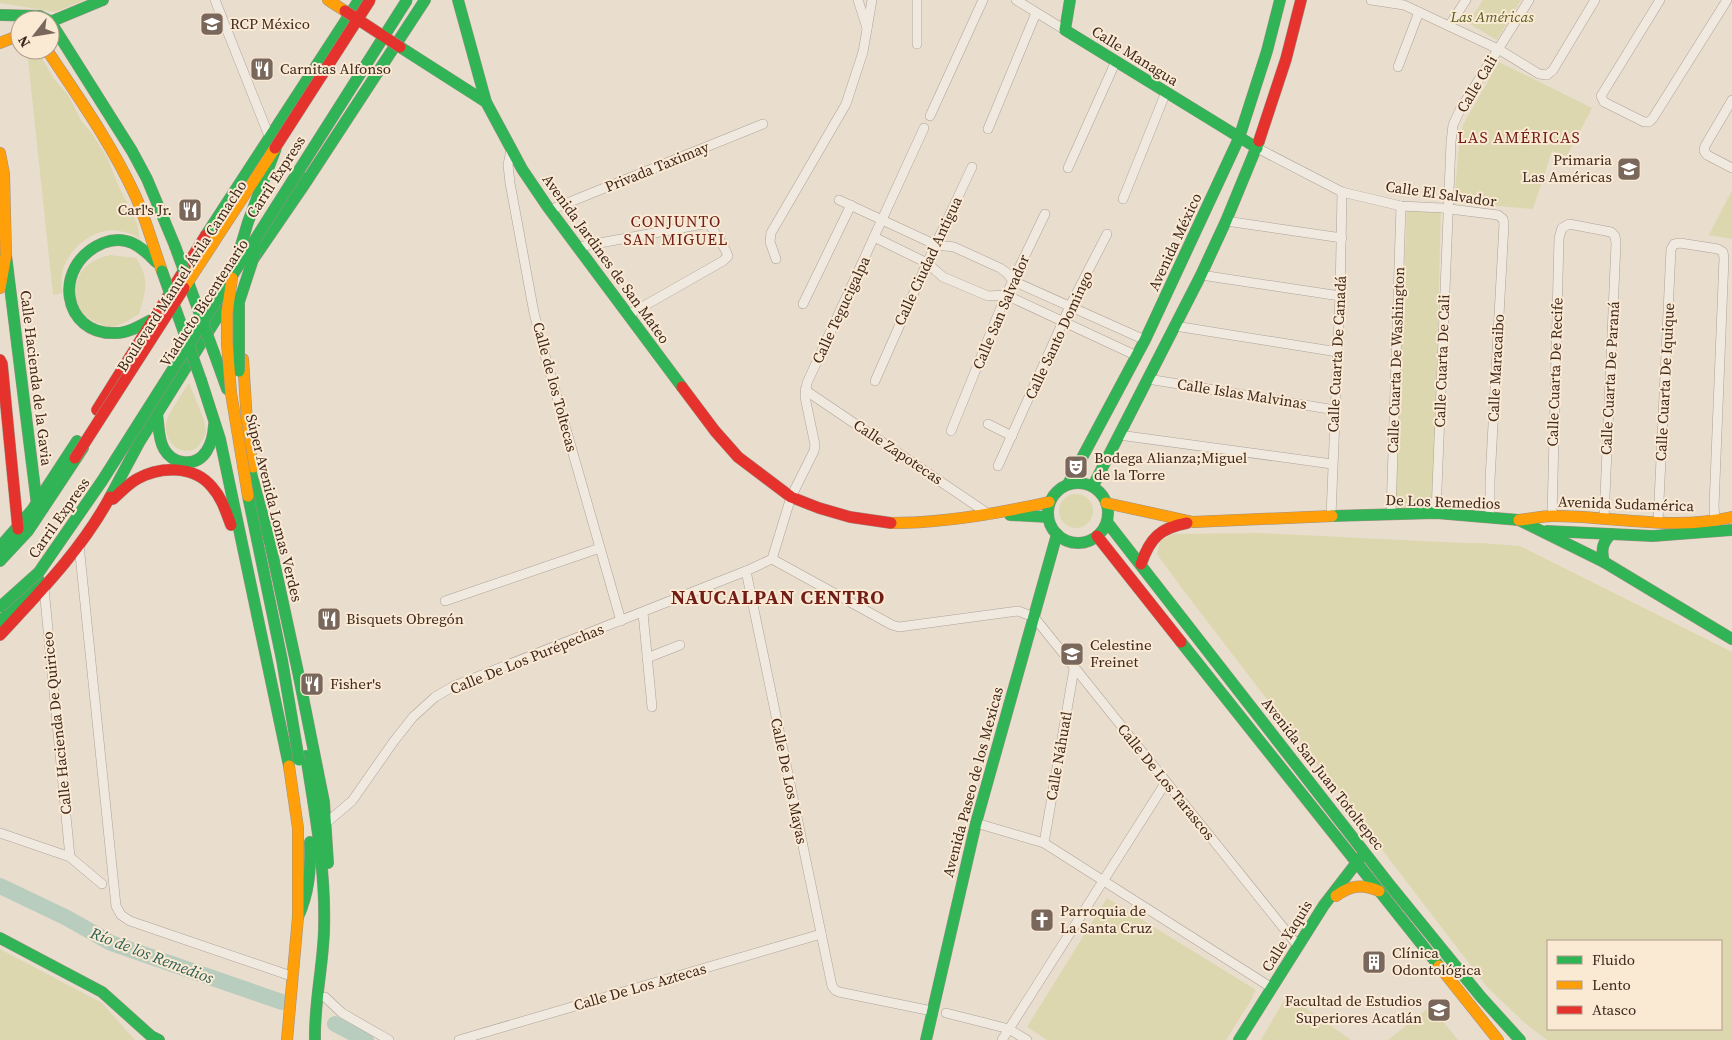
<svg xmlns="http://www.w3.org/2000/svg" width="1732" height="1040" font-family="'Source Serif 4',serif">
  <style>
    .green { fill: #ddd7af; fill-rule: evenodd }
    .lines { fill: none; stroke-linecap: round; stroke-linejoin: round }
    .river { stroke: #b9cdbf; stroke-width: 16 }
    .street-casing { stroke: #aea297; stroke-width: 10 }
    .fast-casing { stroke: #9e9186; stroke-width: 12 }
    .slow-casing { stroke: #9e9186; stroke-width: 12 }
    .jam-casing { stroke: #9e9186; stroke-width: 12 }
    .street { stroke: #f0e9e0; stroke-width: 9 }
    .fast { stroke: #30b455; stroke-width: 11 }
    .slow { stroke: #ff9f0a; stroke-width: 11 }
    .jam { stroke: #e5322d; stroke-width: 11 }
    .fast-bridge-casing { stroke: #9e9186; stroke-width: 12; stroke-linecap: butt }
    .slow-bridge-casing { stroke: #9e9186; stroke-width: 12; stroke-linecap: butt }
    .jam-bridge-casing { stroke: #9e9186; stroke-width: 12; stroke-linecap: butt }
    .fast-bridge { stroke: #30b455; stroke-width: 11 }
    .slow-bridge { stroke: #ff9f0a; stroke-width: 11 }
    .jam-bridge { stroke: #e5322d; stroke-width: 11 }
    .labels { text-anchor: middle; stroke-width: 4; stroke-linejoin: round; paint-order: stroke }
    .park-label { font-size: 15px; font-style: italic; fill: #575e21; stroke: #fae9d3 }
    .poi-label { font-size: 15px; fill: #3f281d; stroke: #fae9d3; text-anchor: start }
    .street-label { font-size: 15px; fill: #3f281d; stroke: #fae9d3 }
    .neighbourhood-label { font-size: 16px; letter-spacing: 1px; fill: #711c16; stroke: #fae9d3 }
    .water-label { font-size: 16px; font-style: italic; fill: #2a6055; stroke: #fae9d3 }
    .district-label { font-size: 20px; font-weight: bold; letter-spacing: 1px; fill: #711c16; stroke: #fae9d3 }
  </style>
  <rect width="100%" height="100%" fill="#e9ddce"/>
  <!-- green -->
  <g class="green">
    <polygon points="0,0 85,0 55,12 0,3"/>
    <polygon points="1483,0 1521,0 1497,40 1468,23"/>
    <path d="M 27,50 L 37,50 L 54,79 L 68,95 L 82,122 L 93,135 L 107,157 L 119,187 L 137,223 L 140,240 C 134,233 128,233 119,231 C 95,226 66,250 62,274 C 61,280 62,287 62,293 L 53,295 Z"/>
    <polygon points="1499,62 1592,108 1567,156 1552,151 1533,209 1454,202 1460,137 1463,125"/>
    <polygon points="1732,190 1732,239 1709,235"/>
    <polygon points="1407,205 1441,208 1433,510 1395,510"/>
    <path d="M 110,255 L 136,258 C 150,279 146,291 139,314 L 126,322 L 111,328 C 101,325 91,321 83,314 C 78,308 77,302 76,295 C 74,272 89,260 110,255 Z"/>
    <path d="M 189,383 L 204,420 L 206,433 C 203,438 200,446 195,449 C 179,457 163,439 166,424 C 168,414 183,392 189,383 Z"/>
    <circle cx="1076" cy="511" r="17"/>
    <path d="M 1258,533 L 1464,543 L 1480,543 L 1520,546 L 1732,652 L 1732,1040 L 1547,1040 L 1526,1024 L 1488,988 L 1184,591 L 1157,554 L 1160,541 L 1173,534 ZM 1548,941 L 1721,941 L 1721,1029 L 1548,1029 Z"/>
    <polygon points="1107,898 1256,990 1252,996 1253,997 1226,1040 1047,1040 1027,1027"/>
    <polygon points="0,949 102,1003 135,1040 0,1040"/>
    <polygon points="1287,995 1351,1040 1261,1040"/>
    <polygon points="1431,1006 1458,1040 1388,1040"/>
  </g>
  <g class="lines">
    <!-- river -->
    <g class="river">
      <polyline points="0,886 67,918 111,943 282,1002"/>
      <polyline points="335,1024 366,1040"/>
    </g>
    <!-- street casing -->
    <g class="street-casing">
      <g id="street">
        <polyline points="215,0 269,136"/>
        <polyline points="858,0 867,28"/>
        <polyline points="1016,0 1065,30"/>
        <polyline points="1371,0 1404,5 1498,49 1539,74 1547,75 1553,70 1595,0"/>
        <polyline points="1660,0 1601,96 1604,102 1644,122 1649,122 1653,118 1727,0"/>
        <polyline points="1449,26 1466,0"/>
        <polyline points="917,44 917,0"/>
        <polyline points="1398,67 1419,12"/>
        <polyline points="1732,100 1705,146 1704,151 1707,155 1732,168"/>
        <polyline points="930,116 983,0"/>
        <polyline points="988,129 1036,13"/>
        <polyline points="1257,148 1342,192 1401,206 1442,208 1498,215 1503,219 1504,224 1490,480 1490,518"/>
        <polyline points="511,150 508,165 510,183 534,313 546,359 621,621"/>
        <polyline points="1068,168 1116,61"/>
        <polyline points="1123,199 1166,92"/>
        <polyline points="839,200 936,245 954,247 1000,268 1007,273 1013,281 1145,340"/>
        <polyline points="550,210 763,124"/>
        <polyline points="1226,221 1342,238"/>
        <polyline points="874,237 927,263 943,277 988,296 1006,295 1137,356"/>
        <path d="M 578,247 L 703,224 L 709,224 C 716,234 724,245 728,256 L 723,261 L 628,315"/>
        <polyline points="776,259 770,242 771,233 846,104 863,52 872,0"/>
        <polyline points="1201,275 1340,296"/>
        <polyline points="803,304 851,205"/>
        <polyline points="1175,326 1338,352"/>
        <polyline points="1148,379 1335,410"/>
        <polyline points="875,381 927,263 972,167"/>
        <polyline points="805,390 990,515"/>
        <polyline points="988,424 1012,436"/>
        <polyline points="951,431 1006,295 1045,214"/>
        <polyline points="1119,435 1332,464"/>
        <polyline points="998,466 1070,306 1107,234"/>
        <polyline points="1391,513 1401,206"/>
        <polyline points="1436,513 1451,142 1453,125 1460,110 1529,0"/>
        <polyline points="1331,516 1340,296 1342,192"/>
        <polyline points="1552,516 1559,238 1562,228 1569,224 1611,232 1615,236 1616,243 1604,519"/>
        <polyline points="1658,522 1671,249 1674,244 1680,243 1718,249 1723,252 1724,258 1714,506 1715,521"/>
        <polyline points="79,545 116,906 121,915 130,921 294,977"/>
        <polyline points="772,559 892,625 899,627 1018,611 1034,617 1298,946"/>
        <polyline points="746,571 832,986 835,990 839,992 932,1011"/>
        <polyline points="44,588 70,857"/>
        <polyline points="445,601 600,548"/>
        <polyline points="643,613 652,707"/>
        <polyline points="647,658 680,645"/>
        <polyline points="326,823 352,801 394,741 413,717 435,697 454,686 746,571 772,559 791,497 814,451 815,445 805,397 807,383 924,128"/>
        <polyline points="976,823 1044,843 1272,988"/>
        <polyline points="0,833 70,857 102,884"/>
        <polyline points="1044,843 1074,669"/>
        <polyline points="325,997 342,1013 389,1040"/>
        <polyline points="946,1013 1009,1029 1027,1040"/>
        <polyline points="459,1040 821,934"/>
        <polyline points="1002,1040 1166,782"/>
      </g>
    </g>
    <!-- fast casing -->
    <g class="fast-casing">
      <g id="fast">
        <polyline points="458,0 486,102 522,169 547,206 682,387"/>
        <polyline points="1070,0 1065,30 1257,148"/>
        <polyline points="0,15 40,16 48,20"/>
        <polyline points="50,21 132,151 147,179 175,246"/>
        <polyline points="50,22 103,0"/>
        <polyline points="400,47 486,102"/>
        <polyline points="281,211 303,178"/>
        <polyline points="206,235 359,0"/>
        <polyline points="6,255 37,505"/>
        <polyline points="254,258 304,185 425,0"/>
        <path d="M 151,320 C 140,326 128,333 116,333 C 62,336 51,265 103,243 C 126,234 141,246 156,262"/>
        <polyline points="214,353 227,389"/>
        <polyline points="201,380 220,439 289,766"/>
        <path d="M 157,414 C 159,425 158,439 164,449 C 168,456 175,461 183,462 C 205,465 213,443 214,425"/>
        <polyline points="247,458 270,543 298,672 324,802 328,863"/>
        <circle cx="1078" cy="513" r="30"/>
        <polyline points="1068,484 1145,340 1239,138 1267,51 1280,0"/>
        <polyline points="1093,486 1201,275 1226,221 1259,141"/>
        <polyline points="110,497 140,441 228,300"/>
        <polyline points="1010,515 1048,517"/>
        <polyline points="1332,516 1436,513 1519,520 1604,562 1732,639"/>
        <polyline points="1107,522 1389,884 1481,997 1520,1040"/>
        <polyline points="1547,531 1653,536 1732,530"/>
        <polyline points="0,547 32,510 77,441"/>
        <polyline points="0,561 28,531 83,448"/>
        <path d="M 1604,562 C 1601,550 1602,543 1611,534"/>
        <polyline points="0,622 39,580"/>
        <polyline points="1181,642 1439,966"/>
        <path d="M 306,756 C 315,814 326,871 324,930 C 323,967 314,1003 315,1040"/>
        <path d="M 298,917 C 309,893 311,869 310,842"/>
        <polyline points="0,938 102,992 151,1036 159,1040"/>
        <polyline points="926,1040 976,823 1057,534"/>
        <polyline points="1239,1040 1324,905 1361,857"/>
      </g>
    </g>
    <!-- slow casing -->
    <g class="slow-casing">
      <g id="slow">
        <polyline points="328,0 345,11"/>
        <polyline points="0,43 20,35"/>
        <path d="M 47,50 C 78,97 111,143 135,195 C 146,219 153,246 162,271"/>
        <polyline points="0,153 4,174 6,255 0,288"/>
        <polyline points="243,359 248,439 253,467"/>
        <polyline points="1106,503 1193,522 1332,516"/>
        <path d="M 1519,520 C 1530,519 1542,516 1553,516 C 1612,516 1674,531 1732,517"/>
        <path d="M 891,523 C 944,523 996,514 1049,502"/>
        <path d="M 1336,896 C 1351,885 1362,884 1379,891"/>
        <polyline points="1439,966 1498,1040"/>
        <polyline points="287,1040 298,917 298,828 289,766"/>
      </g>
    </g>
    <!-- jam casing -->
    <g class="jam-casing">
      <g id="jam">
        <polyline points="1259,141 1286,59 1301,0"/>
        <polyline points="0,360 2,364 18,529"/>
        <polyline points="682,387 715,431 738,457 791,497 819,508 850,517 891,523"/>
        <polyline points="97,410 206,235"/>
        <path d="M 113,499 C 121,492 128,484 137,479 C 160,466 194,465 212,487 C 222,498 226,512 231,525"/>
        <polyline points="1097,536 1181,642"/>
        <path d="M 1141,564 C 1150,538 1160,528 1187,523"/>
        <path d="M 0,635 C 40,592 82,549 110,497"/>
      </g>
    </g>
    <!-- street -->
    <use href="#street" class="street"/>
    <!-- fast -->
    <use href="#fast" class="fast"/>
    <!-- slow -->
    <use href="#slow" class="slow"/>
    <!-- jam -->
    <use href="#jam" class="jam"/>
    <!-- fast-bridge casing -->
    <g class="fast-bridge-casing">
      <g id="fast-bridge">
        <polyline points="175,246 214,353"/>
        <polyline points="239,252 248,222 276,148"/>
        <polyline points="162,271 201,380"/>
        <polyline points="239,371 239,302 257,247"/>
        <polyline points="248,496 282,660 299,760"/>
        <polyline points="0,607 39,572 102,481 407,0"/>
      </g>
    </g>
    <!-- slow-bridge casing -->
    <g class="slow-bridge-casing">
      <g id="slow-bridge">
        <polyline points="232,278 227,313 227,343 231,393 248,496"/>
        <polyline points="184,288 275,148"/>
      </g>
    </g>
    <!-- jam-bridge casing -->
    <g class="jam-bridge-casing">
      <g id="jam-bridge">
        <polyline points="345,11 400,47"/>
        <polyline points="275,148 370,0"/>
        <polyline points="75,458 184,288"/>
      </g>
    </g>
    <!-- fast-bridge -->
    <use href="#fast-bridge" class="fast-bridge"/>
    <!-- slow-bridge -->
    <use href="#slow-bridge" class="slow-bridge"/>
    <!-- jam-bridge -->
    <use href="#jam-bridge" class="jam-bridge"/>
  </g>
  <!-- icons -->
  <defs>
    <g id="school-square" transform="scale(1.25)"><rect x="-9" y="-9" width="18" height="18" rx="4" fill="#7a675b" stroke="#fae9d3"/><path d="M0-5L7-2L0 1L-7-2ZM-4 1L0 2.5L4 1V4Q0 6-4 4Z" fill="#fff"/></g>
    <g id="restaurant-square" transform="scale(1.25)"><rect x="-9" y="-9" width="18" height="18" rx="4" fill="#7a675b" stroke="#fae9d3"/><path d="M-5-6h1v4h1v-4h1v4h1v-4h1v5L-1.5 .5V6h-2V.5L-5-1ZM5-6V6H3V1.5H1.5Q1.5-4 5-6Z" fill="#fff"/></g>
    <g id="theatre-square" transform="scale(1.25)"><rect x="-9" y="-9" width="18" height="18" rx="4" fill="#7a675b" stroke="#fae9d3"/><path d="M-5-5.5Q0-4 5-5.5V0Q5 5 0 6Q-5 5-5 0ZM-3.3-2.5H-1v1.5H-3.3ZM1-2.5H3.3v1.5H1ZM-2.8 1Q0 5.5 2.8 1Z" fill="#fff"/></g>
    <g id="church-square" transform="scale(1.25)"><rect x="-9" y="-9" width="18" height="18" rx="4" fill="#7a675b" stroke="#fae9d3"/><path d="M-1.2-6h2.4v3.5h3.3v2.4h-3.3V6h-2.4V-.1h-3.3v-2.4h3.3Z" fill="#fff"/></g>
    <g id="building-square" transform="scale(1.25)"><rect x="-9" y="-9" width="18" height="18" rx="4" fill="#7a675b" stroke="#fae9d3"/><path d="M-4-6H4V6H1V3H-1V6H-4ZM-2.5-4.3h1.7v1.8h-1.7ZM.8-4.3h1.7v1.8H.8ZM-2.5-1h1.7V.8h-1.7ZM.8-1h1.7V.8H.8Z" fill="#fff"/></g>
    <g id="university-square" transform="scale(1.25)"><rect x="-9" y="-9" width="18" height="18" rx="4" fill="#7a675b" stroke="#fae9d3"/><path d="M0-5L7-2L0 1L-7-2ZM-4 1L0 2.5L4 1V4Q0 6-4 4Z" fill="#fff"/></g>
  </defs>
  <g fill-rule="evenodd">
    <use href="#school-square" x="212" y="24"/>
    <use href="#restaurant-square" x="262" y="69"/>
    <use href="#school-square" x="1629" y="169"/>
    <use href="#restaurant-square" x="190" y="210"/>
    <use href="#theatre-square" x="1076" y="467"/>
    <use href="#restaurant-square" x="329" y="619"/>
    <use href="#school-square" x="1072" y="654"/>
    <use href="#restaurant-square" x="312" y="684"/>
    <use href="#church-square" x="1042" y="920"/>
    <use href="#building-square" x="1374" y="962"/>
    <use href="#university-square" x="1439" y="1010"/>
  </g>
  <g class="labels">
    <!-- park labels -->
    <g class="park-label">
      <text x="1492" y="22">Las Américas</text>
    </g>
    <!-- poi labels -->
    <g class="poi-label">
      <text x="230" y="29">RCP México</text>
      <text x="280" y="74">Carnitas Alfonso</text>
      <text x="1612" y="165" text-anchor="end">Primaria<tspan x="1612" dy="17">Las Américas</tspan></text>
      <text x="172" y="215" text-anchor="end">Carl's Jr.</text>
      <text x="1094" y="463">Bodega Alianza;Miguel<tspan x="1094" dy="17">de la Torre</tspan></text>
      <text x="346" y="624">Bisquets Obregón</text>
      <text x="1090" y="650">Celestine<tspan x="1090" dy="17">Freinet</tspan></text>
      <text x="330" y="689">Fisher's</text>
      <text x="1060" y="916">Parroquia de<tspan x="1060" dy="17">La Santa Cruz</tspan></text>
      <text x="1392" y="958">Clínica<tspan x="1392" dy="17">Odontológica</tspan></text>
      <text x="1422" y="1006" text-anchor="end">Facultad de Estudios<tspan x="1422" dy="17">Superiores Acatlán</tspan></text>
    </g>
    <!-- street labels -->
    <g class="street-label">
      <text transform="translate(1135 56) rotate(32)" y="5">Calle Managua</text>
      <text transform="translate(1477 84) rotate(-59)" y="5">Calle Cali</text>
      <text transform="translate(657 167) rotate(-22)" y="5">Privada Taximay</text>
      <text transform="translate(276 177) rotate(-57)" y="5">Carril Express</text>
      <text transform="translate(1441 194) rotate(8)" y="5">Calle El Salvador</text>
      <text transform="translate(1175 242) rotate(-65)" y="5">Avenida México</text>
      <text transform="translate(606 259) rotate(54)" y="5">Avenida Jardines de San Mateo</text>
      <text transform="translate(928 261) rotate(-65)" y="5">Calle Ciudad Antigua</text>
      <text transform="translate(182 276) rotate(-57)" y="5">Boulevard Manuel Ávila Camacho</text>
      <text transform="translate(204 303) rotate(-57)" y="5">Viaducto Bicentenario</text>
      <text transform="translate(841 310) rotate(-65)" y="5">Calle Tegucigalpa</text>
      <text transform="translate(1001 312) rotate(-67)" y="5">Calle San Salvador</text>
      <text transform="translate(1059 335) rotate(-65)" y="5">Calle Santo Domingo</text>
      <text transform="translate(1337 354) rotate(-87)" y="5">Calle Cuarta De Canadá</text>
      <text transform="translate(1396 360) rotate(-88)" y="5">Calle Cuarta De Washington</text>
      <text transform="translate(1442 361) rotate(-88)" y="5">Calle Cuarta De Cali</text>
      <text transform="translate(1496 368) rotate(-87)" y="5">Calle Maracaibo</text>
      <text transform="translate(1555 372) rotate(-88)" y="5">Calle Cuarta De Recife</text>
      <text transform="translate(36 378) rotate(83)" y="5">Calle Hacienda de la Gavia</text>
      <text transform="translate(1610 378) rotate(-87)" y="5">Calle Cuarta De Paraná</text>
      <text transform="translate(1665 382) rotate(-87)" y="5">Calle Cuarta De Iquique</text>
      <text transform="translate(555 387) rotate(75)" y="5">Calle de los Toltecas</text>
      <text transform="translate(1242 394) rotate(9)" y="5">Calle Islas Malvinas</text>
      <text transform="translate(898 452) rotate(34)" y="5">Calle Zapotecas</text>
      <text transform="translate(1443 502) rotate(2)" y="5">De Los Remedios</text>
      <text transform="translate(1626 504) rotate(2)" y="5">Avenida Sudamérica</text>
      <text transform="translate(274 508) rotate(76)" y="5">Súper Avenida Lomas Verdes</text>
      <text transform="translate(59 518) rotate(-55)" y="5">Carril Express</text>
      <text transform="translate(527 659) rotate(-22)" y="5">Calle De Los Purépechas</text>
      <text transform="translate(57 723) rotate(-96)" y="5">Calle Hacienda De Quiriceo</text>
      <text transform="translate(1059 756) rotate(-80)" y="5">Calle Náhuatl</text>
      <text transform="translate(1323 774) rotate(52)" y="5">Avenida San Juan Totoltepec</text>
      <text transform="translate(789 781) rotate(78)" y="5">Calle De Los Mayas</text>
      <text transform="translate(973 782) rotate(-75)" y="5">Avenida Paseo de los Mexicas</text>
      <text transform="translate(1166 782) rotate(51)" y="5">Calle De Los Tarascos</text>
      <text transform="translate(1287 936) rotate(-58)" y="5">Calle Yaquis</text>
      <text transform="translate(640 987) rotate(-16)" y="5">Calle De Los Aztecas</text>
    </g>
    <!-- neighbourhood labels -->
    <g class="neighbourhood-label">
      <text x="1519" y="143">LAS AMÉRICAS</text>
      <text x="676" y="227">CONJUNTO<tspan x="676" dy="18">SAN MIGUEL</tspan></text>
    </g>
    <!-- water labels -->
    <g class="water-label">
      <text transform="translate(152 955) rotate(21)" y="6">Río de los Remedios</text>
    </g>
    <!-- district labels -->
    <g class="district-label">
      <text x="778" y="604">NAUCALPAN CENTRO</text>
    </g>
  </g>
  <!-- legend -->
  <rect x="1547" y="940" width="175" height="90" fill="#fae9d3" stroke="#af9c8a"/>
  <rect x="1557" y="956" width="25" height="8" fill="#30b455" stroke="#af9c8a"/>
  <text x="1592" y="965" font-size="15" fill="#3f281d">Fluido</text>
  <rect x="1557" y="981" width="25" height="8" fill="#ff9f0a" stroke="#af9c8a"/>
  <text x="1592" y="990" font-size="15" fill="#3f281d">Lento</text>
  <rect x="1557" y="1006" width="25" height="8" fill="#e5322d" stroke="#af9c8a"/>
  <text x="1592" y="1015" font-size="15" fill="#3f281d">Atasco</text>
  <!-- north arrow -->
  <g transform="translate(35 35) rotate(239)"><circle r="24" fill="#fae9d3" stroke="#af9c8a"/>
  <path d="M0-4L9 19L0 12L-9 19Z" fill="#7a675b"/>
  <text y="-8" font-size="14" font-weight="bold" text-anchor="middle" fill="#3f281d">N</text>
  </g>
</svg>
